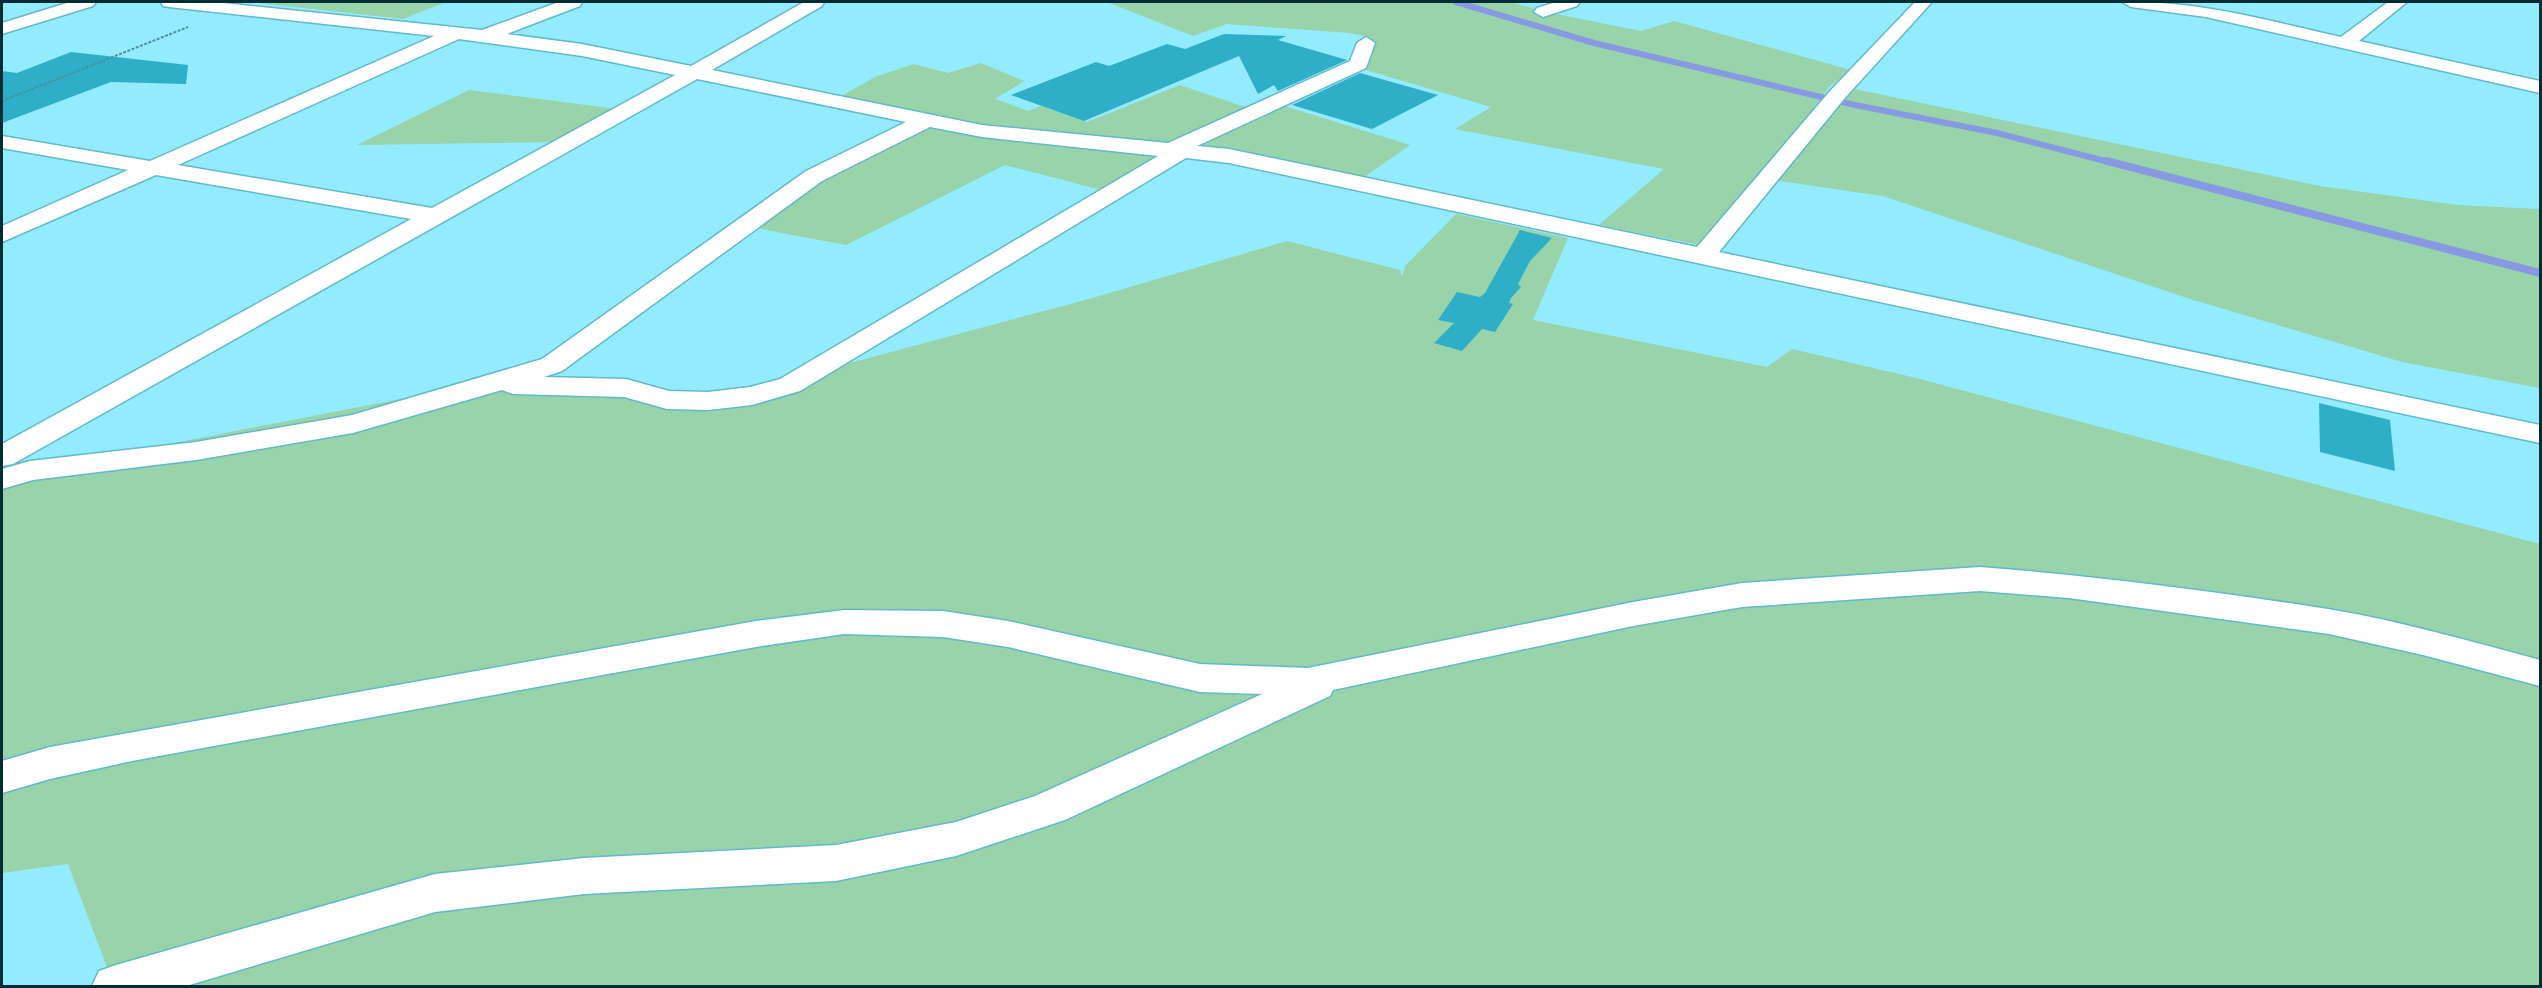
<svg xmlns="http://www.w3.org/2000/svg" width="2542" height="988" font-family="Overpass,sans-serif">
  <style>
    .green { fill: #98d3a9 }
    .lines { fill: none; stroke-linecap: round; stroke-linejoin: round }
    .stream-far1 { stroke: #8899e4; stroke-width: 6 }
    .stream { stroke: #8899e4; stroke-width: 8 }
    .building { fill: #2eafc7 }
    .minor-casing { stroke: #61b9cc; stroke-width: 3 }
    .path { stroke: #4e8f9c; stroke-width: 2; stroke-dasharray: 3 1.5; stroke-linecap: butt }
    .minor { fill: #fff; fill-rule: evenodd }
  </style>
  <rect width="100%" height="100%" fill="#93ebfe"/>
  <!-- green -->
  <g class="green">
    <polygon points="249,2 446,2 403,19"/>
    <polygon points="1107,2 1509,2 1556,14 1641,31 1674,21 1851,70 1830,86 1710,247 1599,225 1664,169 1455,129 1491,107 1366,70 1370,37 1350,33 1227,24 1193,36"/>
    <polygon points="981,63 1024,81 995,99 1028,111 1041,106 1087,122 1180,85 1257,111 1171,150 1120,195 1005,165 846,245 745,226 919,124 991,130 831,102 875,77 914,64 948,73"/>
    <polygon points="1845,87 2320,186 2457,205 2540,209 2540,388 2402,362 2187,298 1883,196 1766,179"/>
    <polygon points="469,90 618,109 555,142 357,145"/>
    <polygon points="1278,104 1410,145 1357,182 1182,151"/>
    <polygon points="1456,214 1568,238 1533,320 1767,367 1792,349 1916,378 2540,544 2540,986 114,986 68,864 2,873 2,479 30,471 508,378 708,401 1089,299 1287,241 1400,270 1402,276 1405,266"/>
  </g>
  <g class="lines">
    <!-- stream-far1 -->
    <polyline class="stream-far1" points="1456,2 1594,43 1855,105 1997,133 2113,163"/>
    <!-- stream -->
    <polyline class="stream" points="2107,161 2540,273"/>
  </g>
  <!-- building -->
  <g class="building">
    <polygon points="1224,34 1286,36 1278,40 1347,60 1278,91 1274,85 1258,94 1239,56 1084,121 1011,95 1096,62 1109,66 1167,44 1185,49"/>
    <polygon points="71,52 188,65 186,84 111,82 2,123 2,71 17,73"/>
    <polygon points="1360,73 1438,95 1372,129 1292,105"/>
    <polygon points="1520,230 1552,238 1530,261 1518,284 1521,287 1511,298 1509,303 1513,304 1495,332 1482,329 1462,351 1434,343 1454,323 1438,320 1457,292 1480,297 1485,293"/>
    <polygon points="2319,403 2390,420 2395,471 2320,452"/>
  </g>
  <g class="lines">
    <!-- minor casing -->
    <g class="minor-casing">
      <g id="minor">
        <polygon points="70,2 96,2 93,6 2,34 2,23"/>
        <path d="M 161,2 L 214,2 L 482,30 L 559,2 L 582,2 L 580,6 L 507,34 L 582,44 L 691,66 L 804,2 L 824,2 L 822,6 L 712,70 L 982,125 L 1168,143 L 1350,61 L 1357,43 L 1366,37 L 1375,43 L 1366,68 L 1197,146 L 1229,149 L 1697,247 L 1830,91 L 1915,2 L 1932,2 L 1844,99 L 1719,252 L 2540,425 L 2540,443 L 1229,163 L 1186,158 L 800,391 L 752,405 L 708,410 L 667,409 L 624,397 L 513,394 L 502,390 L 353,433 L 196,460 L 33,480 L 2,489 L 2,469 L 30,461 L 196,442 L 352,415 L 542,359 L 806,171 L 906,122 L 697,79 L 13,464 L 2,466 L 2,444 L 411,219 L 156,175 L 2,242 L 2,226 L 128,170 L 2,148 L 2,136 L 150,161 L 434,36 L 169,7 L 163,6 ZM 459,39 L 582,56 L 675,75 L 432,208 L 178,165 ZM 930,127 L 982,137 L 1158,156 L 780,379 L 750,387 L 708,392 L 669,391 L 626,379 L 544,377 L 562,371 L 822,181 Z"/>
        <polygon points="1556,2 1580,2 1577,6 1543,17 1534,12 1537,8"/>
        <path d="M 2122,2 C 2194,0 2271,21 2341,37 L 2388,2 L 2407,2 L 2359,41 L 2540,81 L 2540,93 L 2206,17 L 2131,7 Z"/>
        <path d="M 1980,567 C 2096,576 2213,591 2328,609 C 2400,621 2470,641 2540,660 L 2540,686 L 2423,655 L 2329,634 L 2069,598 L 1980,591 L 1742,607 L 1633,626 L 1333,690 L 1330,696 L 1065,820 L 956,856 L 836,881 L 584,894 L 435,912 L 186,986 L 92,986 L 99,971 L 116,965 L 435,874 L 584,858 L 836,845 L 956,822 L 1035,796 L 1262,694 L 1200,692 L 1008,647 L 943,637 L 844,634 L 756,647 L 132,761 L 50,779 L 2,793 L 2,761 L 50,747 L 756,621 L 844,610 L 943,611 L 1008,621 L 1200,664 L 1308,668 L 1633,602 L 1742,583 Z"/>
      </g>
    </g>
    <!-- path -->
    <polyline class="path" points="2,101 188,27"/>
    <!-- minor -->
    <use href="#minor" class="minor"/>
  </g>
  <!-- border -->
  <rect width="2542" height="988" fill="none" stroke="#042c34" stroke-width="6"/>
</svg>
